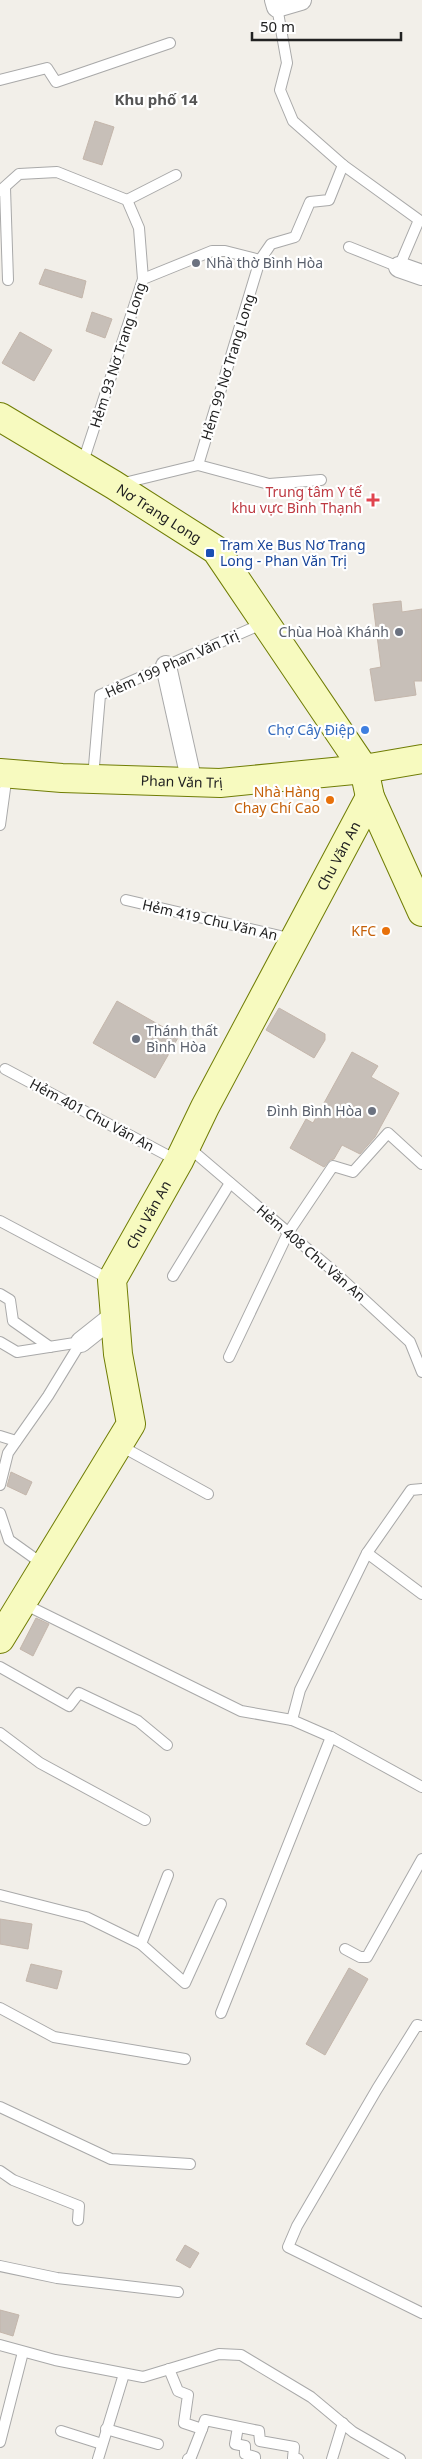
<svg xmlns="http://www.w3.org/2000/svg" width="422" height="2459" font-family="'Noto Sans',sans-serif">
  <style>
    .building { fill: #c7bfb8; stroke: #c4b6ab }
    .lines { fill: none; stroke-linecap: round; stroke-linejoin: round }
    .lane-casing { stroke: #a9a9a9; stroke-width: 12 }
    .street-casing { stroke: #a9a9a9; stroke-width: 22 }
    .secondary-casing { stroke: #707d05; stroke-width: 30 }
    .lane { stroke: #fff; stroke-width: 10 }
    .street { stroke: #fff; stroke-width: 20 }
    .secondary { stroke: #f7fabf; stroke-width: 28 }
    .worship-dot { fill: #6b7280; stroke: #fff; stroke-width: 2 }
    .health-dot { fill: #e0444e; stroke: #fff; stroke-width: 2 }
    .transit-dot { fill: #1a4fb4; stroke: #fff; stroke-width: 2 }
    .shop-dot { fill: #3f7fe0; stroke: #fff; stroke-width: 2 }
    .food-dot { fill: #e8710a; stroke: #fff; stroke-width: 2 }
    .labels { text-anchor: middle; stroke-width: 4.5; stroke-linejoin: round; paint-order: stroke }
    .worship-label { font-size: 14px; fill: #5b616d; stroke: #fff; text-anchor: start }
    .street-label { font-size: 14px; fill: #222; stroke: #fff }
    .health-label { font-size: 14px; fill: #be3a42; stroke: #fff; text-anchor: end }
    .transit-label { font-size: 14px; fill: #164399; stroke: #fff; text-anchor: start }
    .shop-label { font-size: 14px; fill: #366cbe; stroke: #fff; text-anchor: end }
    .food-label { font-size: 14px; fill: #c56008; stroke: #fff; text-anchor: end }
    .neighbourhood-label { font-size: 15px; font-weight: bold; fill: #555; stroke: #fff }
  </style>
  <rect width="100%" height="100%" fill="#f2efe9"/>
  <!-- building -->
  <g class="building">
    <polygon points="95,121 114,127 102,165 83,159"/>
    <polygon points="45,269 86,281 82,298 39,284"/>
    <polygon points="92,312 112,319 105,338 86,331"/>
    <polygon points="20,332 52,350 34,381 2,363"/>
    <polygon points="401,601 402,612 422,609 422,681 414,681 416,695 375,701 370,669 381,667 373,604"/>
    <polygon points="117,1001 179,1036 155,1078 93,1043"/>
    <polygon points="279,1008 325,1034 325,1040 314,1058 266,1030"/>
    <polygon points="352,1052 378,1066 371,1077 399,1093 375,1137 360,1154 342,1145 334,1159 330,1160 324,1167 290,1148 306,1119 313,1123"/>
    <polygon points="11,1472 32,1482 26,1495 7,1486"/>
    <polygon points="36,1618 49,1624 33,1656 20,1649"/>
    <polygon points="0,1919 32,1924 28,1949 0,1944"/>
    <polygon points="31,1964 62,1971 57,1989 26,1981"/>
    <polygon points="349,1968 368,1979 325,2055 306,2044"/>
    <polygon points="185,2245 199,2253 190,2268 176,2260"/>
    <polygon points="0,2310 19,2315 13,2336 0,2332"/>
  </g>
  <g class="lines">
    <!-- lane casing -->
    <g class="lane-casing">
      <g id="lane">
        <polyline points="277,7 287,63 280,90 293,121 343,165 419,220 399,267 349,247"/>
        <polyline points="0,80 47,68 56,82 170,43"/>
        <polyline points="5,188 8,280"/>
        <polyline points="0,191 19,174 57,172 127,200 139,228 143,279 82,465"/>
        <polyline points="127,200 176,175"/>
        <polyline points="143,279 212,251 225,251 260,260"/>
        <polyline points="198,465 260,260 271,244 295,237 310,202 329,200 343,165"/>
        <polyline points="120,484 198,465 269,484 321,480"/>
        <polyline points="93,778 100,695 264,623"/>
        <polyline points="0,825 7,774"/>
        <polyline points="126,900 293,939"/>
        <polyline points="5,1069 178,1161"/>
        <polyline points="187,1146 331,1269 410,1342 422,1372"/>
        <polyline points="0,1221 111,1280"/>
        <polyline points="173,1276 230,1183"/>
        <polyline points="0,1294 10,1300 13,1321 50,1347"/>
        <polyline points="0,1342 17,1352 81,1342"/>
        <polyline points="229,1357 288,1233 333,1166 353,1172 388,1133 422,1164"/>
        <polyline points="0,1436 16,1441"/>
        <polyline points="119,1445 208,1494"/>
        <polyline points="0,1485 8,1453 48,1396 81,1342"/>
        <polyline points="422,1489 411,1490 367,1553 300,1690 292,1720 331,1737 422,1787"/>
        <polyline points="0,1513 9,1540 44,1565"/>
        <polyline points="367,1553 422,1594"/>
        <polyline points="24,1604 241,1711 292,1720"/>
        <polyline points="0,1667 69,1706 79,1693 138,1721 167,1745"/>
        <polyline points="0,1733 40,1763 145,1820"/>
        <polyline points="168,1875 141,1944 185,1983 221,1904"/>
        <polyline points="0,1895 86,1917 141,1944"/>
        <polyline points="345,1949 360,1957 367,1957 422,1859"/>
        <polyline points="0,2008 54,2037 185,2059"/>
        <polyline points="221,2013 331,1737"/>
        <polyline points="422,2026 417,2025 377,2089 297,2226 288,2247 422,2313"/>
        <polyline points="0,2107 111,2159 190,2164"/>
        <polyline points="0,2171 13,2180 79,2206 78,2220"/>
        <polyline points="0,2266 57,2278 178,2292"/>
        <polyline points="0,2345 55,2360 143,2377 219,2354 241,2355 311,2397 353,2432 400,2459"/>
        <polyline points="169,2369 178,2391 188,2395 184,2423 202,2429 191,2457 188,2459"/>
        <polyline points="238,2427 235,2444 245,2446 245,2454 255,2457 255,2459"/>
        <polyline points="106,2429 158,2444"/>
        <polyline points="202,2429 205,2420 259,2431 260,2441 294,2447 293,2458 298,2459"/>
        <polyline points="61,2431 102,2444"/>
        <polyline points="0,2442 23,2352"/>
        <polyline points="98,2459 124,2374"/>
        <polyline points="332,2459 343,2423"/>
      </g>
    </g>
    <!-- street casing -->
    <g class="street-casing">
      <g id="street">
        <polyline points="275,0 277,7 301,0"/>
        <polyline points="399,267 422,275"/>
        <polyline points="166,666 192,783"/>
        <polyline points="81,1342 115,1315"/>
      </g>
    </g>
    <!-- secondary casing -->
    <g class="secondary-casing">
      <g id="secondary">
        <path id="s1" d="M 0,417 L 114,485 L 216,550 L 364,769 L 370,797 L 422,912"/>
        <path id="s2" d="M 0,773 L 62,778 L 220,783 L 364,769 L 422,759"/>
        <path id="s3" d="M 0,1639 L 131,1424 L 118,1354 L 112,1280 L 179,1161 L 205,1107 L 370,797"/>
      </g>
    </g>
    <!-- lane -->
    <use href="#lane" class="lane"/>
    <!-- street -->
    <use href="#street" class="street"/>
    <!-- secondary -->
    <use href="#secondary" class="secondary"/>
  </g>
  <!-- markers -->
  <g class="worship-dot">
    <circle cx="196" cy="263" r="5"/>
    <circle cx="399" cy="632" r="5"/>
    <circle cx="136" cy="1039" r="5"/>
    <circle cx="372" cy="1111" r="5"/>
  </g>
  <path class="health-dot" d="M370.5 492.5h5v5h5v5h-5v5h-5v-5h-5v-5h5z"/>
  <rect class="transit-dot" x="205" y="548" width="10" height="10" rx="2.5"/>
  <circle class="shop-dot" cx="365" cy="730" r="5"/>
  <g class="food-dot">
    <circle cx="330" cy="800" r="5"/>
    <circle cx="386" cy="931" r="5"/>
  </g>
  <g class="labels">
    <!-- worship labels -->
    <g class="worship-label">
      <text x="206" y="268">Nhà thờ Bình Hòa</text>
      <text x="389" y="637" text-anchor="end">Chùa Hoà Khánh</text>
      <text x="146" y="1036">Thánh thất<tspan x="146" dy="16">Bình Hòa</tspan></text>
      <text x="362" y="1116" text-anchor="end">Đình Bình Hòa</text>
    </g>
    <!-- street labels -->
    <g class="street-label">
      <text transform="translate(118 355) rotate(-72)" y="5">Hẻm 93 Nơ Trang Long</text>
      <text transform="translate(228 367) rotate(-73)" y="5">Hẻm 99 Nơ Trang Long</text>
      <text dy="5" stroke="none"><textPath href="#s1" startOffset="186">Nơ Trang Long</textPath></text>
      <text transform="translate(172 664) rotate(-24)" y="5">Hẻm 199 Phan Văn Trị</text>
      <text dy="5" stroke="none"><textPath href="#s2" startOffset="182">Phan Văn Trị</textPath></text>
      <text dy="5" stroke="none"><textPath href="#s3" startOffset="878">Chu Văn An</textPath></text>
      <text transform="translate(210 920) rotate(13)" y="5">Hẻm 419 Chu Văn An</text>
      <text transform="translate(92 1115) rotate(28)" y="5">Hẻm 401 Chu Văn An</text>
      <text dy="5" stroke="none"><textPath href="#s3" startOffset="472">Chu Văn An</textPath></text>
      <text transform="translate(311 1253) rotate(41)" y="5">Hẻm 408 Chu Văn An</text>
    </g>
    <!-- health labels -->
    <g class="health-label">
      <text x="362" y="497">Trung tâm Y tế<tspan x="362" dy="16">khu vực Bình Thạnh</tspan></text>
    </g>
    <!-- transit labels -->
    <g class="transit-label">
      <text x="220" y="550">Trạm Xe Bus Nơ Trang<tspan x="220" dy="16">Long - Phan Văn Trị</tspan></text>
    </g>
    <!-- shop labels -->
    <g class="shop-label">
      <text x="355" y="735">Chợ Cây Điệp</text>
    </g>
    <!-- food labels -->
    <g class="food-label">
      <text x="320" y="797">Nhà Hàng<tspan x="320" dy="16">Chay Chí Cao</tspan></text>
      <text x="376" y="936">KFC</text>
    </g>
    <!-- neighbourhood labels -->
    <g class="neighbourhood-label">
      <text x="156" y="105">Khu phố 14</text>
    </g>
  </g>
  <!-- scale -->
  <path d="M252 32v8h149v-8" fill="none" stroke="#222222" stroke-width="2.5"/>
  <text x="260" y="32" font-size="15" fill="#222222" stroke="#ffffff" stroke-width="4" paint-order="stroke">50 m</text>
</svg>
